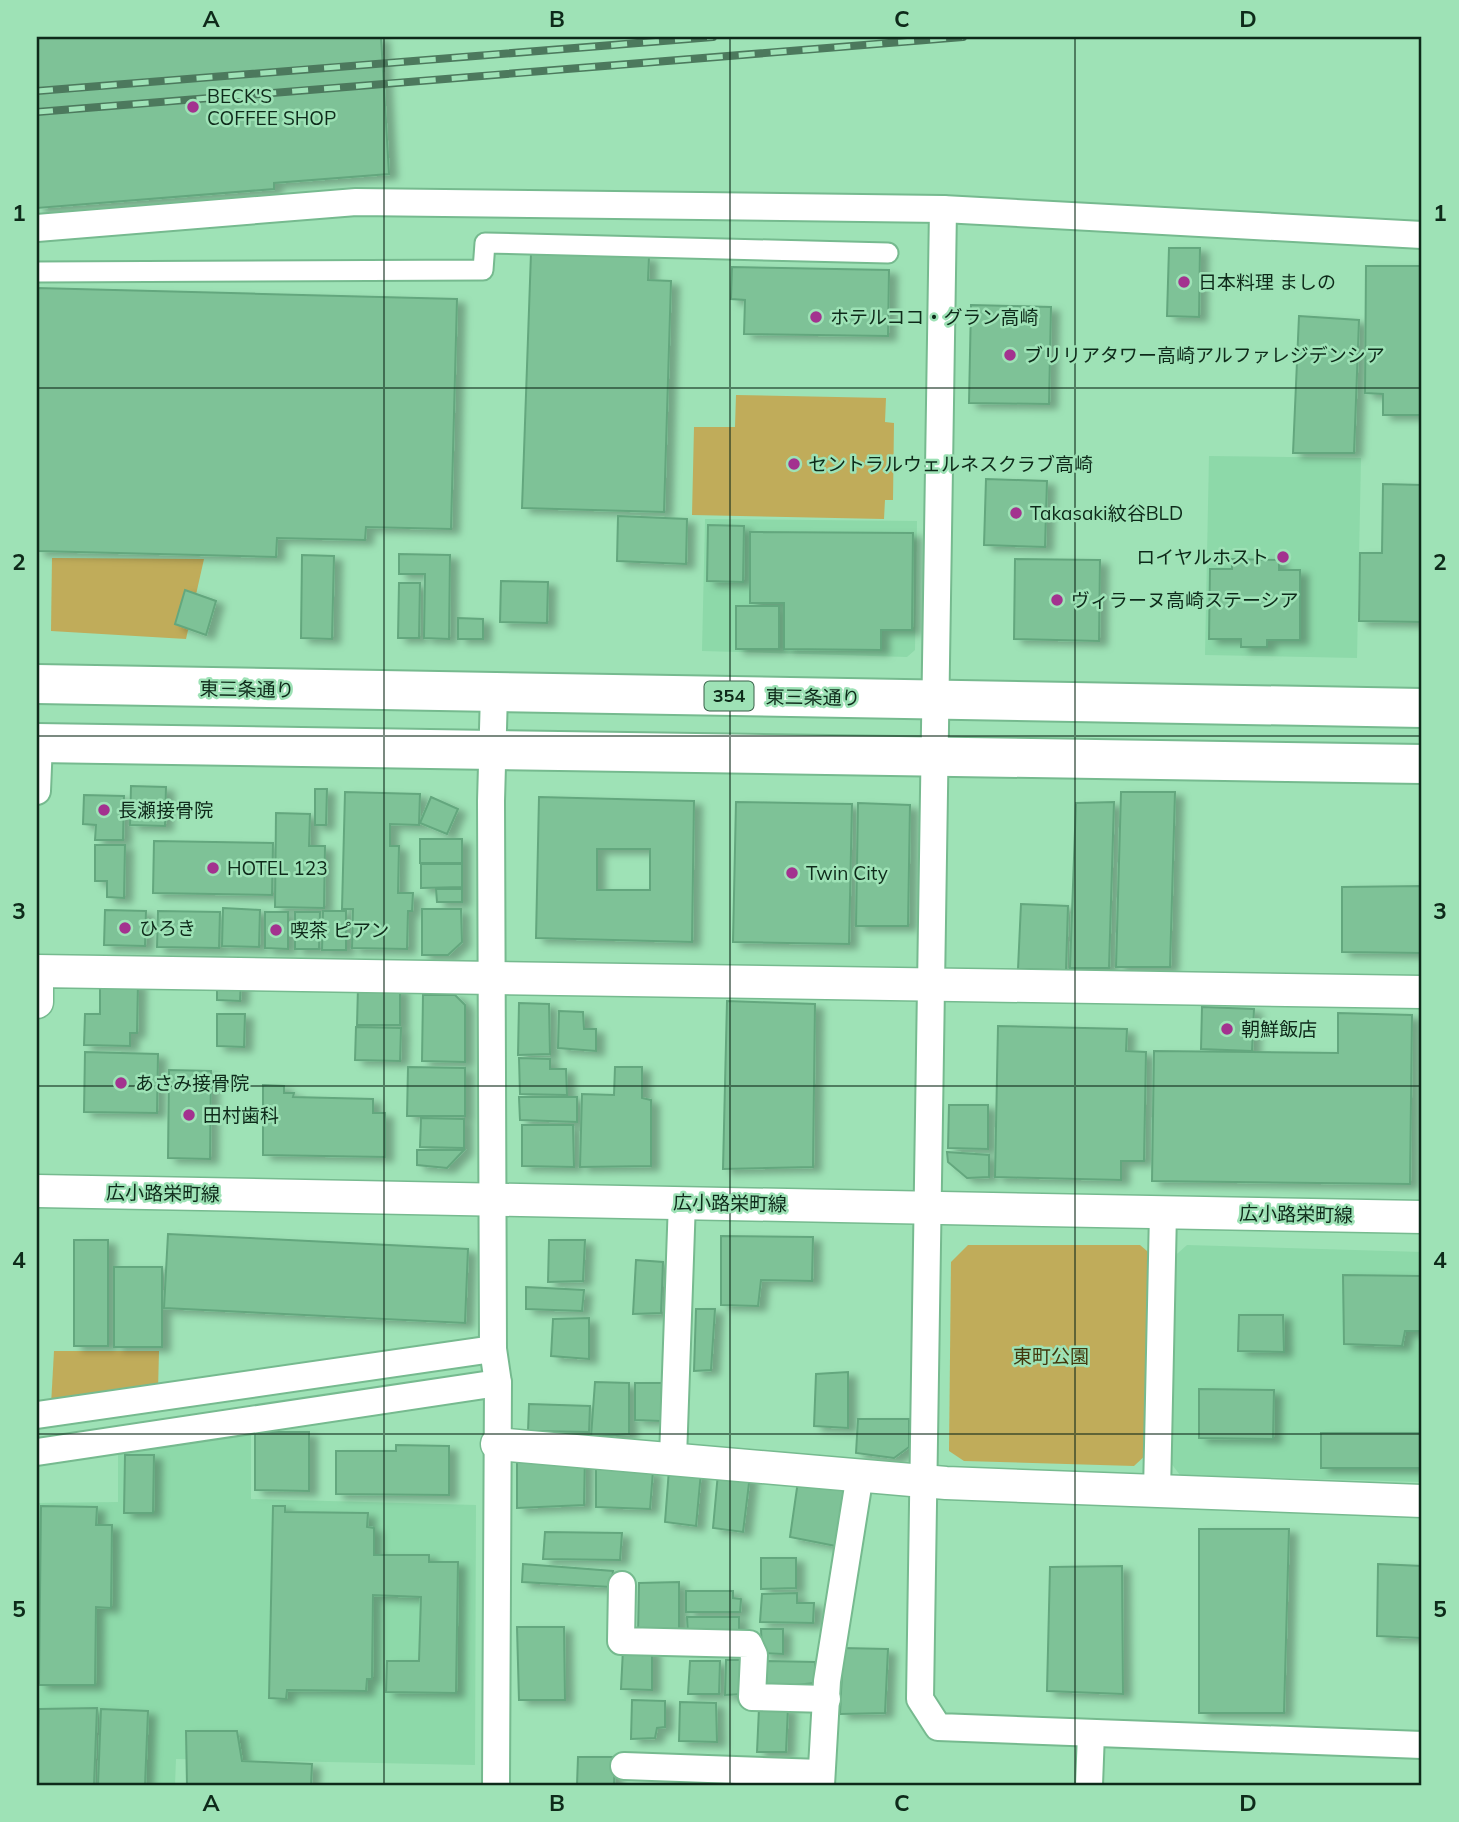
<svg xmlns="http://www.w3.org/2000/svg" width="1459" height="1822" font-family="Mulish,'Noto Sans JP',sans-serif">
  <style>
    .built { fill: #8dd9a9 }
    .green { fill: #c0ac5a }
    .building { fill: #7ec297; stroke: #64a77e; stroke-width: 2; fill-rule: evenodd; filter: url(#shadow) }
    .lines { fill: none; stroke-linecap: round; stroke-linejoin: round }
    .pedestrian-casing { stroke: #76ba8f; stroke-width: 23 }
    .minor-casing { stroke: #76ba8f; stroke-width: 30 }
    .tertiary-casing { stroke: #76ba8f; stroke-width: 35 }
    .trunk-casing { stroke: #76ba8f; stroke-width: 42 }
    .pedestrian { stroke: #fff; stroke-width: 19 }
    .minor { stroke: #fff; stroke-width: 26 }
    .tertiary { stroke: #fff; stroke-width: 32 }
    .trunk { stroke: #fff; stroke-width: 38 }
    .rail-casing { stroke: #4c795d; stroke-width: 8 }
    .rail { stroke: #9ee2b6; stroke-width: 5; stroke-dasharray: 16; stroke-linecap: butt }
    .grid { fill: none; stroke: #0e2a1a; stroke-width: 2; stroke-opacity: 0.55 }
    .poi-dot { fill: #a3328f; stroke: #9ee2b6; stroke-width: 2.5 }
    .labels { text-anchor: middle; stroke-width: 5; stroke-linejoin: round; paint-order: stroke }
    .shield { fill: #9ee2b6; stroke: #396149; stroke-width: 2 }
    .shield-label { font-size: 18px; font-weight: bold; fill: #0e2a1a }
    .poi-label { font-size: 19px; fill: #0e2a1a; stroke: #9ee2b6; text-anchor: start }
    .street-label { font-size: 19px; fill: #0e2a1a; stroke: #9ee2b6 }
    .park-label { font-size: 19px; fill: #42380d; stroke: #9ee2b6 }
    .neatline { fill: none; stroke: #0e2a1a; stroke-width: 2.5 }
    .grid-label { font-size: 23px; text-anchor: middle; font-weight: bold; fill: #0e2a1a }
  </style>
  <defs>
    <filter id="shadow"><feDropShadow dx="8" dy="4.5" stdDeviation="3.5" flood-color="#0004"/></filter>
  </defs>
  <rect width="100%" height="100%" fill="#9ee2b6"/>
  <!-- built -->
  <g class="built">
    <polygon points="1209,456 1361,458 1357,658 1205,655"/>
    <polygon points="705,519 917,521 915,650 907,657 702,651"/>
    <polygon points="1187,1245 1422,1252 1422,1482 1180,1475 1167,1458 1169,1261"/>
    <polygon points="251,1430 251,1499 476,1505 475,1765 176,1759 175,1785 37,1785 37,1503 118,1502 118,1449"/>
  </g>
  <!-- green -->
  <g class="green">
    <polygon points="736,395 886,398 885,422 894,423 893,500 885,500 884,519 692,515 694,427 735,427"/>
    <polygon points="52,558 204,559 186,639 51,631"/>
    <polygon points="968,1245 1140,1245 1154,1257 1149,1452 1134,1466 964,1461 949,1451 951,1262"/>
    <polygon points="54,1351 159,1351 158,1390 51,1405"/>
  </g>
  <!-- building -->
  <g class="building">
    <polygon points="37,37 381,37 389,174 274,183 274,189 37,208"/>
    <polygon points="1169,248 1200,248 1199,317 1167,316"/>
    <polygon points="531,253 649,257 648,280 671,281 664,512 522,508"/>
    <polygon points="1366,266 1422,266 1422,415 1383,415 1383,394 1365,393"/>
    <polygon points="732,267 889,270 888,336 744,334 745,300 731,299"/>
    <polygon points="37,288 457,299 451,529 366,527 365,540 277,538 276,557 37,551"/>
    <polygon points="971,305 1051,307 1049,404 969,403"/>
    <polygon points="1299,316 1359,320 1354,453 1293,453"/>
    <polygon points="986,479 1047,481 1045,547 984,545"/>
    <polygon points="1383,484 1422,485 1422,622 1359,621 1360,553 1382,553"/>
    <polygon points="618,516 687,519 686,564 617,561"/>
    <polygon points="708,525 744,526 743,582 707,581"/>
    <polygon points="750,532 913,533 912,630 881,630 881,650 784,649 784,603 750,603"/>
    <polygon points="399,554 450,555 449,639 424,638 425,574 399,574"/>
    <polygon points="302,555 334,556 332,639 301,638"/>
    <polygon points="1015,559 1100,560 1099,641 1014,639"/>
    <polygon points="1232,559 1279,560 1279,570 1300,570 1300,640 1267,640 1267,647 1241,647 1241,639 1209,639 1210,569 1232,569"/>
    <polygon points="501,581 548,582 547,623 500,622"/>
    <polygon points="399,583 420,583 419,638 398,638"/>
    <polygon points="185,590 216,601 206,635 175,624"/>
    <rect x="736" y="606" width="43" height="43"/>
    <polygon points="458,618 483,619 483,639 458,639"/>
    <polygon points="131,786 166,787 165,826 130,825"/>
    <polygon points="315,789 327,789 326,825 315,825"/>
    <polygon points="345,792 420,794 419,825 390,824 390,846 399,846 398,893 413,893 412,911 408,911 407,949 352,948 353,909 342,909"/>
    <polygon points="1121,792 1175,792 1170,967 1116,967"/>
    <polygon points="84,795 124,796 123,840 95,840 96,825 83,824"/>
    <polygon points="431,797 458,809 447,834 420,823"/>
    <path d="M 539,797 L 694,801 L 692,942 L 536,938 ZM 597,849 L 650,849 L 650,890 L 597,890 Z"/>
    <polygon points="736,802 852,804 849,944 733,942"/>
    <polygon points="1114,802 1109,968 1070,968 1076,803"/>
    <polygon points="858,803 910,805 908,926 856,926"/>
    <polygon points="276,813 310,814 309,846 325,846 324,908 275,907"/>
    <rect x="420" y="839" width="42" height="24"/>
    <polygon points="154,841 273,843 272,895 153,893"/>
    <polygon points="95,845 125,845 124,898 107,897 107,881 95,881"/>
    <polygon points="421,864 462,864 462,887 421,888"/>
    <polygon points="1422,886 1422,953 1342,952 1342,887"/>
    <polygon points="436,889 462,889 462,902 437,902"/>
    <polygon points="1021,904 1068,906 1066,970 1018,969"/>
    <polygon points="223,908 260,910 259,947 222,946"/>
    <polygon points="422,909 461,909 462,942 448,955 422,955"/>
    <polygon points="105,910 146,911 145,946 104,945"/>
    <polygon points="158,911 220,912 219,948 157,947"/>
    <polygon points="323,911 346,911 346,950 322,950"/>
    <polygon points="265,912 288,912 288,949 265,948"/>
    <polygon points="295,912 320,912 319,949 295,949"/>
    <polygon points="217,979 241,980 240,1001 217,1000"/>
    <polygon points="100,982 138,983 137,1033 130,1033 130,1046 84,1045 85,1014 100,1014"/>
    <polygon points="358,987 400,988 400,1025 357,1025"/>
    <polygon points="423,995 455,995 465,1005 465,1062 422,1061"/>
    <polygon points="727,1001 815,1004 813,1167 723,1169"/>
    <polygon points="519,1003 549,1004 550,1054 518,1055"/>
    <polygon points="1202,1007 1254,1009 1252,1051 1201,1049"/>
    <polygon points="559,1011 583,1012 584,1029 596,1029 596,1051 558,1048"/>
    <polygon points="1338,1013 1412,1015 1410,1184 1152,1181 1154,1051 1338,1053"/>
    <polygon points="217,1014 245,1014 244,1047 217,1046"/>
    <polygon points="998,1026 1127,1029 1126,1051 1146,1052 1144,1161 1121,1161 1121,1180 995,1177"/>
    <polygon points="356,1027 401,1028 400,1061 355,1060"/>
    <polygon points="85,1052 158,1054 157,1113 84,1112"/>
    <polygon points="519,1058 550,1059 550,1069 566,1069 567,1095 520,1094"/>
    <polygon points="408,1067 465,1068 465,1116 407,1116"/>
    <polygon points="615,1067 642,1067 642,1098 651,1100 651,1166 580,1167 582,1094 614,1095"/>
    <polygon points="169,1070 211,1071 210,1159 168,1158"/>
    <polygon points="263,1085 284,1086 284,1093 294,1093 293,1097 373,1099 373,1113 385,1113 385,1157 263,1155"/>
    <polygon points="519,1097 577,1097 577,1122 520,1120"/>
    <polygon points="949,1105 988,1105 988,1149 948,1148"/>
    <polygon points="421,1118 464,1119 464,1148 420,1147"/>
    <polygon points="522,1125 573,1125 574,1167 522,1166"/>
    <polygon points="417,1150 464,1150 447,1168 417,1165"/>
    <polygon points="947,1152 989,1155 989,1177 967,1178 948,1162"/>
    <polygon points="168,1234 468,1249 465,1323 164,1308"/>
    <polygon points="721,1236 813,1237 812,1281 761,1280 758,1306 721,1305"/>
    <rect x="74" y="1240" width="34" height="106"/>
    <polygon points="549,1240 585,1240 583,1281 548,1282"/>
    <polygon points="636,1260 663,1262 661,1313 633,1314"/>
    <rect x="114" y="1267" width="48" height="80"/>
    <polygon points="1343,1275 1422,1276 1422,1331 1405,1331 1402,1346 1344,1344"/>
    <polygon points="526,1287 584,1290 582,1311 526,1309"/>
    <polygon points="696,1309 715,1309 711,1370 694,1371"/>
    <polygon points="1239,1315 1283,1315 1284,1352 1238,1351"/>
    <polygon points="589,1318 589,1359 551,1356 553,1319"/>
    <polygon points="848,1372 848,1428 814,1426 816,1374"/>
    <polygon points="595,1382 629,1383 629,1434 591,1437"/>
    <polygon points="635,1383 662,1383 661,1421 635,1420"/>
    <polygon points="1199,1389 1274,1390 1273,1439 1199,1438"/>
    <polygon points="529,1404 590,1406 589,1432 528,1431"/>
    <polygon points="858,1419 909,1419 909,1447 894,1458 856,1453"/>
    <polygon points="255,1432 309,1432 309,1491 255,1490"/>
    <rect x="1321" y="1433" width="101" height="35"/>
    <polygon points="396,1445 449,1446 449,1495 336,1494 336,1451 396,1451"/>
    <polygon points="517,1452 585,1454 584,1505 517,1508"/>
    <polygon points="125,1455 154,1455 153,1513 124,1513"/>
    <polygon points="596,1467 653,1471 650,1509 596,1507"/>
    <polygon points="669,1469 701,1472 696,1526 665,1522"/>
    <polygon points="718,1473 750,1475 743,1532 713,1528"/>
    <polygon points="798,1481 854,1492 846,1548 790,1537"/>
    <polygon points="41,1506 97,1507 96,1525 112,1525 111,1608 96,1607 95,1685 39,1685"/>
    <polygon points="273,1506 285,1506 285,1512 368,1513 367,1527 374,1528 374,1555 429,1555 429,1562 458,1562 456,1693 386,1692 387,1661 419,1661 421,1597 373,1595 372,1679 367,1679 366,1691 287,1690 286,1699 269,1698"/>
    <polygon points="1199,1529 1289,1529 1284,1713 1199,1713"/>
    <polygon points="545,1532 622,1533 620,1560 543,1559"/>
    <polygon points="761,1558 796,1558 796,1588 761,1589"/>
    <polygon points="523,1564 613,1571 611,1587 522,1582"/>
    <polygon points="1378,1564 1422,1566 1422,1638 1377,1636"/>
    <polygon points="1122,1566 1123,1694 1047,1691 1050,1567"/>
    <polygon points="679,1582 679,1634 638,1635 639,1583"/>
    <polygon points="686,1591 733,1591 733,1598 741,1599 740,1612 686,1612"/>
    <polygon points="797,1593 797,1603 814,1603 813,1623 760,1622 762,1594"/>
    <polygon points="687,1617 739,1617 739,1636 688,1635"/>
    <polygon points="517,1627 564,1627 565,1700 519,1700"/>
    <polygon points="761,1629 783,1629 783,1654 762,1653"/>
    <polygon points="843,1648 888,1649 885,1713 840,1714"/>
    <polygon points="623,1649 652,1649 652,1690 621,1689"/>
    <polygon points="726,1660 743,1660 742,1694 725,1695"/>
    <polygon points="690,1661 720,1661 719,1694 688,1694"/>
    <polygon points="767,1661 815,1662 815,1683 766,1688"/>
    <polygon points="632,1700 665,1701 665,1727 657,1728 655,1738 631,1739"/>
    <polygon points="680,1702 716,1703 717,1742 679,1741"/>
    <polygon points="788,1707 786,1752 757,1752 759,1708"/>
    <polygon points="97,1708 94,1785 37,1785 39,1709"/>
    <polygon points="101,1709 148,1711 145,1785 98,1785"/>
    <polygon points="186,1731 237,1731 242,1761 312,1764 311,1785 187,1785"/>
    <polygon points="578,1757 615,1757 614,1785 577,1785"/>
  </g>
  <g class="lines">
    <!-- pedestrian casing -->
    <g class="pedestrian-casing">
      <polyline id="pedestrian" points="37,272 483,270 485,243 888,253"/>
    </g>
    <!-- minor casing -->
    <g class="minor-casing">
      <g id="minor">
        <polyline points="943,209 920,1699 938,1727 1422,1745"/>
        <polyline points="37,228 356,202 943,209 1422,235"/>
        <polyline points="494,693 491,801 493,1349 498,1383 496,1785"/>
        <polyline points="37,791 39,743"/>
        <polyline points="37,1415 493,1349"/>
        <polyline points="37,1452 498,1383"/>
        <polyline points="673,1458 682,1201"/>
        <polyline points="1157,1492 1163,1212"/>
        <polyline points="622,1585 621,1641 749,1644 754,1655 752,1697 827,1699"/>
        <polyline points="624,1766 821,1773"/>
        <polyline points="821,1785 827,1681 860,1474"/>
        <polyline points="1089,1785 1091,1733"/>
      </g>
    </g>
    <!-- tertiary casing -->
    <g class="tertiary-casing">
      <g id="tertiary">
        <polyline points="37,1002 37,971 1422,992"/>
        <polyline points="37,1191 1422,1217"/>
        <polyline points="497,1444 946,1483 1422,1501"/>
      </g>
    </g>
    <!-- trunk casing -->
    <g class="trunk-casing">
      <g id="trunk">
        <polyline points="37,684 1422,708"/>
        <polyline points="37,743 1422,764"/>
      </g>
    </g>
    <!-- pedestrian -->
    <use href="#pedestrian" class="pedestrian"/>
    <!-- minor -->
    <use href="#minor" class="minor"/>
    <!-- tertiary -->
    <use href="#tertiary" class="tertiary"/>
    <!-- trunk -->
    <use href="#trunk" class="trunk"/>
    <!-- rail casing -->
    <g class="rail-casing">
      <g id="rail">
        <polyline points="37,91 713,37"/>
        <polyline points="37,112 963,37"/>
      </g>
    </g>
    <!-- rail -->
    <use href="#rail" class="rail"/>
  </g>
  <!-- grid -->
  <path class="grid" d="M 384,37 L 384,1785M 730,37 L 730,1785M 1075,37 L 1075,1785M 37,388 L 1422,388M 37,736 L 1422,736M 37,1086 L 1422,1086M 37,1434 L 1422,1434"/>
  <!-- markers -->
  <g class="poi-dot">
    <circle cx="193" cy="107" r="7"/>
    <circle cx="1184" cy="282" r="7"/>
    <circle cx="816" cy="317" r="7"/>
    <circle cx="1010" cy="355" r="7"/>
    <circle cx="794" cy="464" r="7"/>
    <circle cx="1016" cy="513" r="7"/>
    <circle cx="1283" cy="557" r="7"/>
    <circle cx="1057" cy="600" r="7"/>
    <circle cx="104" cy="810" r="7"/>
    <circle cx="213" cy="868" r="7"/>
    <circle cx="792" cy="873" r="7"/>
    <circle cx="125" cy="928" r="7"/>
    <circle cx="276" cy="930" r="7"/>
    <circle cx="1227" cy="1029" r="7"/>
    <circle cx="121" cy="1083" r="7"/>
    <circle cx="189" cy="1115" r="7"/>
  </g>
  <g class="labels">
    <!-- shield labels -->
    <rect class="shield" x="704.5" y="681.5" width="49" height="29" rx="5"/>
    <g class="shield-label">
      <text x="729" y="702">354</text>
    </g>
    <!-- poi labels -->
    <g class="poi-label">
      <text x="207" y="103">BECK'S<tspan x="207" dy="22">COFFEE SHOP</tspan></text>
      <text x="1198" y="289">日本料理 ましの</text>
      <text x="830" y="324">ホテルココ・グラン高崎</text>
      <text x="1024" y="362">ブリリアタワー高崎アルファレジデンシア</text>
      <text x="808" y="471">セントラルウェルネスクラブ高崎</text>
      <text x="1030" y="520">Takasaki紋谷BLD</text>
      <text x="1269" y="564" text-anchor="end">ロイヤルホスト</text>
      <text x="1071" y="607">ヴィラーヌ高崎ステーシア</text>
      <text x="118" y="817">長瀬接骨院</text>
      <text x="227" y="875">HOTEL 123</text>
      <text x="806" y="880">Twin City</text>
      <text x="139" y="935">ひろき</text>
      <text x="290" y="937">喫茶 ピアン</text>
      <text x="1241" y="1036">朝鮮飯店</text>
      <text x="135" y="1090">あさみ接骨院</text>
      <text x="203" y="1122">田村歯科</text>
    </g>
    <!-- street labels -->
    <g class="street-label">
      <text transform="translate(247 689) rotate(1)" y="7">東三条通り</text>
      <text transform="translate(813 697) rotate(1)" y="7">東三条通り</text>
      <text transform="translate(163 1193) rotate(1)" y="7">広小路栄町線</text>
      <text transform="translate(730 1203) rotate(1)" y="7">広小路栄町線</text>
      <text transform="translate(1296 1214) rotate(1)" y="7">広小路栄町線</text>
    </g>
    <!-- park labels -->
    <g class="park-label">
      <text x="1051" y="1363">東町公園</text>
    </g>
  </g>
  <!-- border -->
  <rect width="1459" height="1822" fill="none" stroke="#9ee2b6" stroke-width="77"/>
  <rect x="38" y="38" width="1382" height="1746" class="neatline"/>
  <g class="grid-label">
    <text x="211" y="27">A</text>
    <text x="557" y="27">B</text>
    <text x="902" y="27">C</text>
    <text x="1248" y="27">D</text>
    <text x="19" y="221">1</text>
    <text x="1440" y="221">1</text>
    <text x="19" y="570">2</text>
    <text x="1440" y="570">2</text>
    <text x="19" y="919">3</text>
    <text x="1440" y="919">3</text>
    <text x="19" y="1268">4</text>
    <text x="1440" y="1268">4</text>
    <text x="19" y="1617">5</text>
    <text x="1440" y="1617">5</text>
    <text x="211" y="1811">A</text>
    <text x="557" y="1811">B</text>
    <text x="902" y="1811">C</text>
    <text x="1248" y="1811">D</text>
  </g>
</svg>
